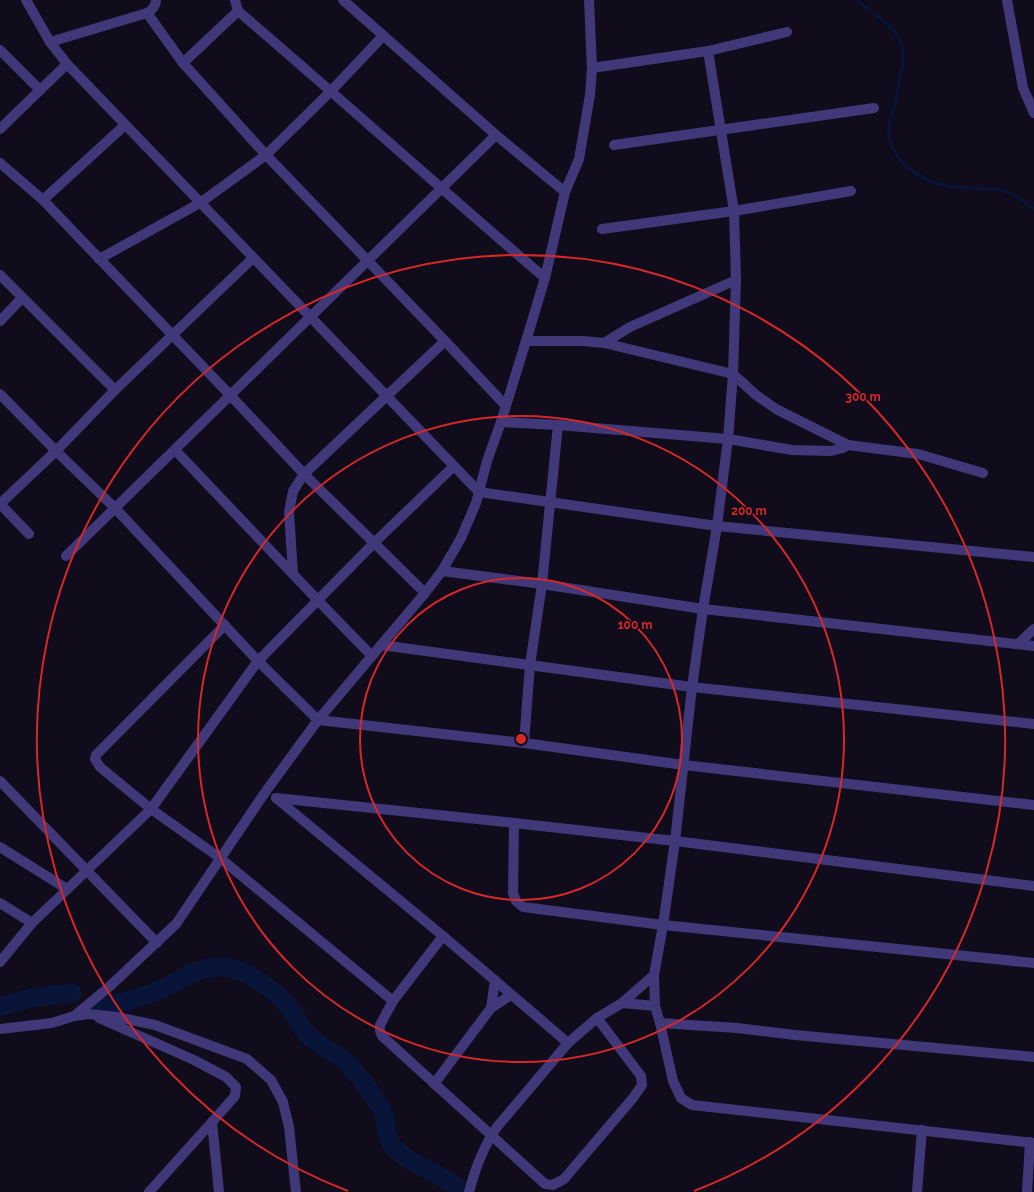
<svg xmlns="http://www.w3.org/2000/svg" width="1034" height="1192" font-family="Raleway,sans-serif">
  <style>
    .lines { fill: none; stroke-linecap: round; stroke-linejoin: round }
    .stream { stroke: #091538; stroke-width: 3 }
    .river { stroke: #091538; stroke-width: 19 }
    .minor { stroke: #41387a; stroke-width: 10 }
    .ring { fill: none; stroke: #d62828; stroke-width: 2 }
    .centre { fill: #d62828; stroke: #100c1c; stroke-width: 2 }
    .ring-label { font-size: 12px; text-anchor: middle; font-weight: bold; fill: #d62828; stroke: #100c1c; stroke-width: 3; stroke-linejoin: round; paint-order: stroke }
  </style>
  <rect width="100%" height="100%" fill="#100c1c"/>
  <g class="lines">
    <!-- stream -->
    <path class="stream" d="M 857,0 C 876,18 902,26 904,57 C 901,71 899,85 896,99 C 894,109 889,118 889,129 C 888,159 920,181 947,186 C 967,189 986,187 1005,191 C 1015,194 1026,203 1034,209"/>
    <!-- river -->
    <g class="river">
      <polyline points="0,1007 30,998 72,993"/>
      <path d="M 99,1008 C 118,1003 138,999 157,991 C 181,981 193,967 221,967 C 243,966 274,990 288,1005 C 296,1016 300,1028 310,1037 C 321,1047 335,1052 345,1061 C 352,1067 369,1089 374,1097 C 377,1102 382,1109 384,1115 C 388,1126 385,1138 393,1147 C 405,1159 419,1165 434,1173 C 444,1178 455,1186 465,1192"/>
    </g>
    <!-- minor -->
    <g class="minor">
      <polyline points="235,0 238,11"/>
      <polyline points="343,0 496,135 565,192"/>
      <polyline points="1007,0 1023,88 1034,113"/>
      <polyline points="147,13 183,63 266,155 445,341 506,406"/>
      <path d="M 50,42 L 147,13 C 152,10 156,6 156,0"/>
      <polyline points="0,50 40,90"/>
      <polyline points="708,51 787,32"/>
      <path d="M 183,63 L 238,11 C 341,99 442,190 545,278"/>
      <polyline points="67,64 479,492 717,526 1034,557"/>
      <polyline points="592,68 708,51 734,211 736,280 733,374 756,395 776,409 848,445"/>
      <polyline points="0,129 67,64 50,42 26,0"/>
      <polyline points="614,145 874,108"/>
      <polyline points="0,163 43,200 230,395 304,474 425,593"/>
      <polyline points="43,200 125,125"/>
      <polyline points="602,229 734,211 851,191"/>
      <polyline points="99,259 200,203 266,155 331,91 383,36"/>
      <polyline points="0,275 115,390"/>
      <polyline points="0,321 22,298"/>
      <polyline points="526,341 583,341 604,343 733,374 728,439 717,526 703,609 692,687 675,841 663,925 654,975 622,1003 597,1018 568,1043"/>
      <polyline points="604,343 630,327 736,280"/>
      <polyline points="0,394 56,451 115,508 258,661 318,720 524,743 684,765 1034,805"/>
      <polyline points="501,422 558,425 728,439 792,450 831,451 843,448 848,445 918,454 983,473"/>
      <path d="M 175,450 C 240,518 305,588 372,656"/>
      <polyline points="29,534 0,504 56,451 115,390 253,258"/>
      <polyline points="66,556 496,135"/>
      <polyline points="442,571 542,584 703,609 1034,646"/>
      <polyline points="293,574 289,512 293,491 304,474 445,341"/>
      <polyline points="1018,644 1034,629"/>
      <polyline points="381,645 692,687 1034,724"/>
      <polyline points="524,743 530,665 542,584 558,425"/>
      <polyline points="0,781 157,943"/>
      <polyline points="276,798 514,823 675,841 1034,886"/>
      <path d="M 276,798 L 443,936 L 568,1043 L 497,1127 C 483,1147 475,1169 469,1192"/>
      <polyline points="514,823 513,893 516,901 523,907 663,925 1034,963"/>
      <polyline points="0,847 67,889"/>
      <polyline points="0,903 32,923"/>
      <polyline points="443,936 393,1001 380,1025 380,1031 382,1036 545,1184 553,1185 564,1179 633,1098 642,1085 641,1076 597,1018"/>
      <polyline points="0,962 32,923 151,809 100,767 95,759 96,755 225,625"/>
      <polyline points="654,975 655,1006 660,1023 737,1028 795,1035 1034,1057"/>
      <polyline points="393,1001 220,858 151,809 258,661 375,542 454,466"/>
      <polyline points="622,1003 655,1006"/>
      <polyline points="491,1008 495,980"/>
      <polyline points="74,1016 89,1014 117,1017 155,1025 247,1059 271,1080 283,1102 289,1127 296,1192"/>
      <polyline points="99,1018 194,1060 226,1077 236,1087 235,1096 212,1122 219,1192"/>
      <polyline points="660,1023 673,1081 681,1098 692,1105 1034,1143"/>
      <polyline points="0,1029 52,1023 74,1016 109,987 176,924 266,791 318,720 425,593 442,571 461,538 476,503 487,461 501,422 526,341 545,278 565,192 579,159 590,95 592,68 589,0"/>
      <polyline points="434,1084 491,1008 511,995"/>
      <polyline points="149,1192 212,1122"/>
      <polyline points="917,1192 922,1130"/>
      <polyline points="1027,1192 1030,1142"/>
    </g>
  </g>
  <!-- distance rings -->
  <g class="ring">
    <circle cx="521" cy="739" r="161"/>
    <circle cx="521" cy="739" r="323"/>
    <path d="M348 1191A484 484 0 1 1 694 1191"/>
  </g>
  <circle cx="521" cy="739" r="6" class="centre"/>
  <g class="ring-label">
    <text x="863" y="401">300 m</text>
    <text x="749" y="515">200 m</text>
    <text x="635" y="629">100 m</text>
  </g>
</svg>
